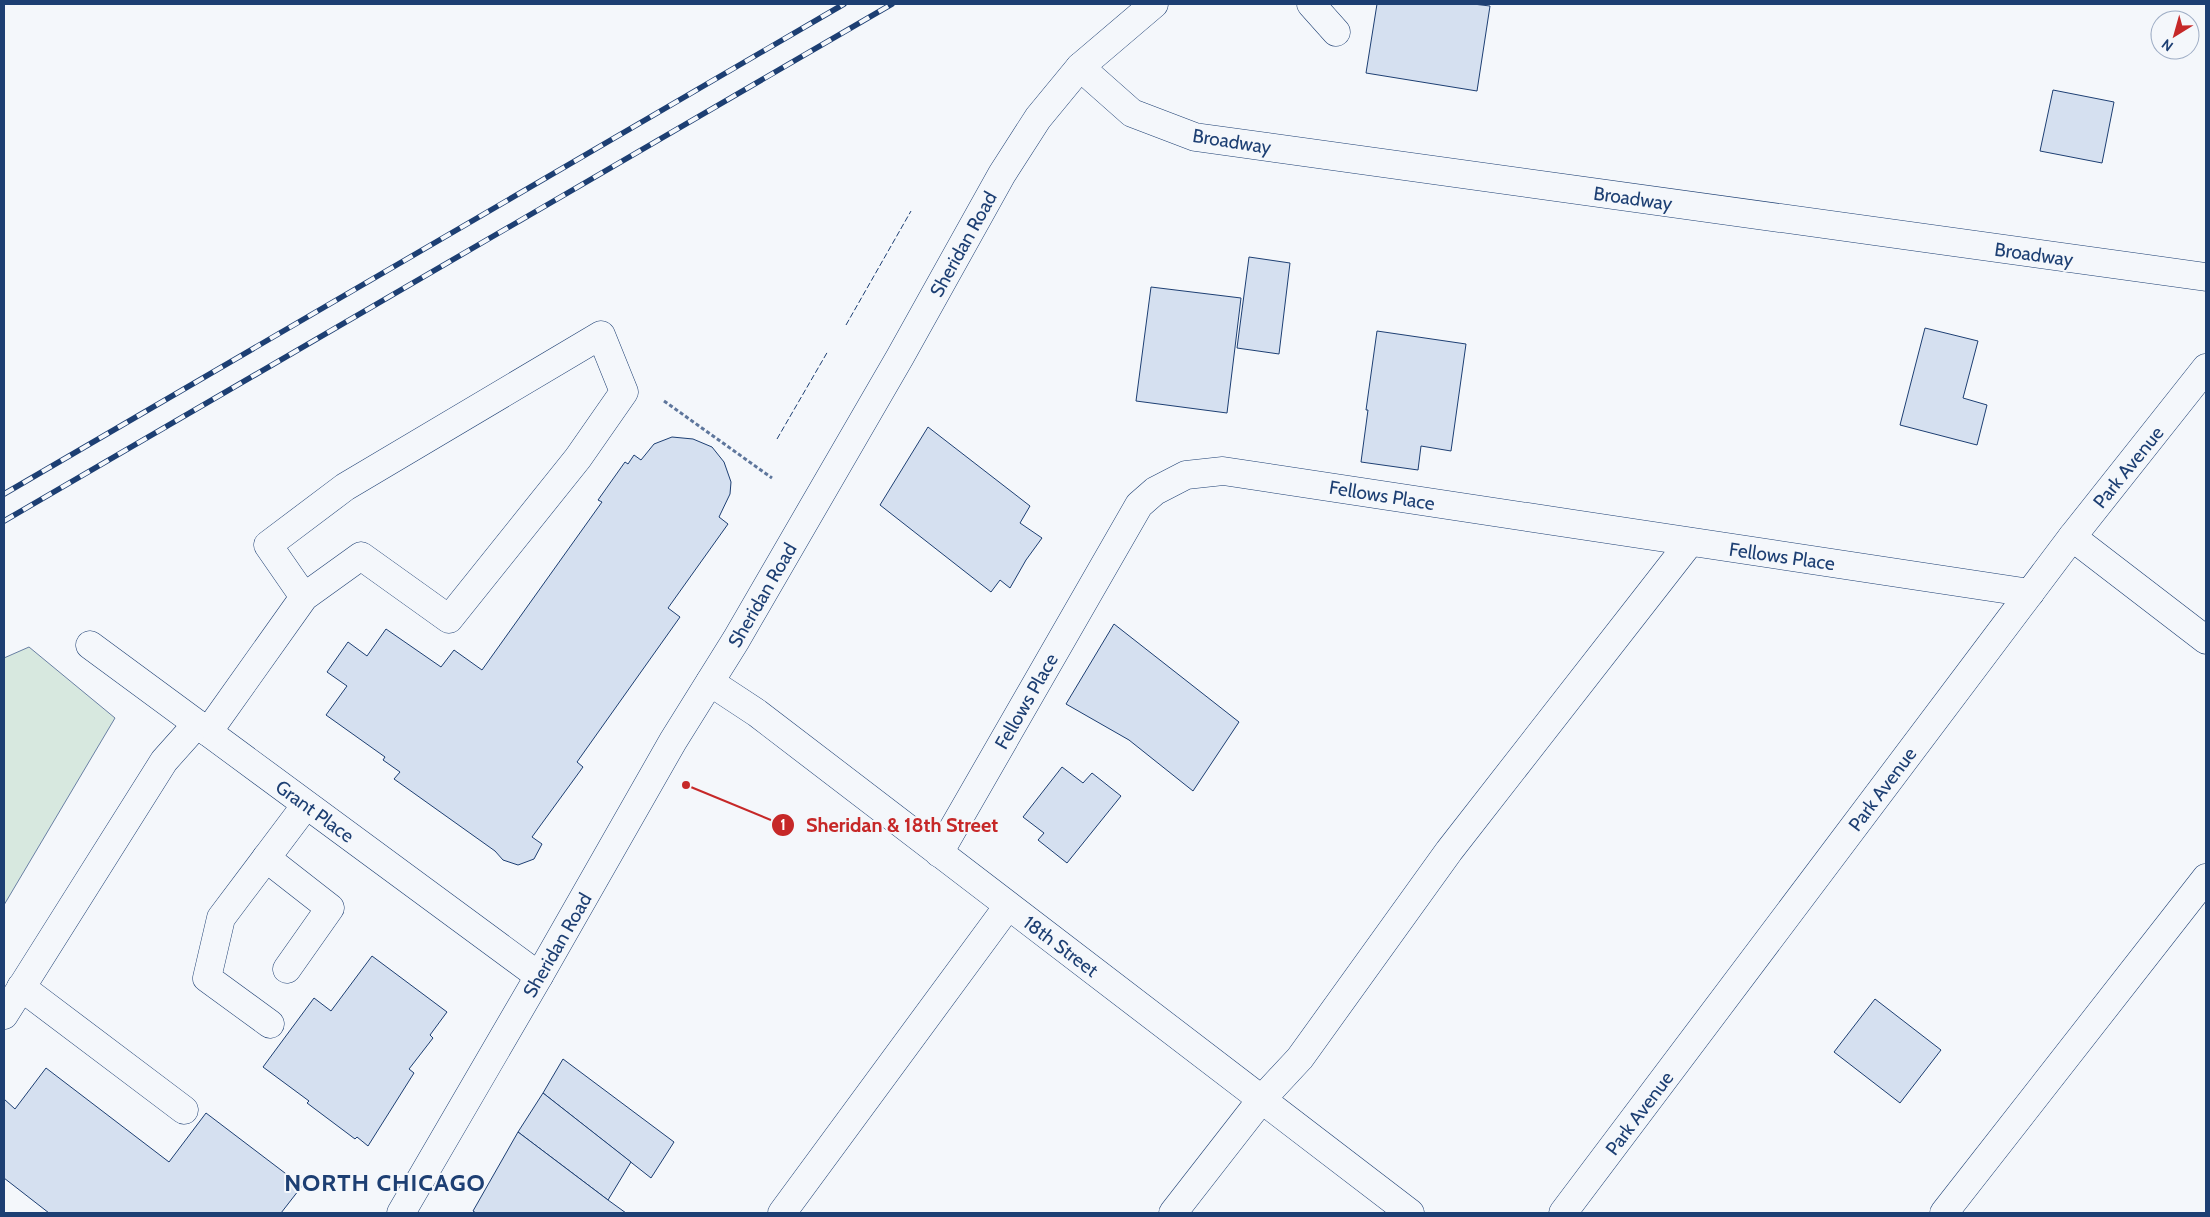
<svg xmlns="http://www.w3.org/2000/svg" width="2210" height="1217" font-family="Cabin,sans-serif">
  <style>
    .green { fill: #d7e8df; stroke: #687fa3 }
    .building { fill: #d5e0f0; stroke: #1d3f73 }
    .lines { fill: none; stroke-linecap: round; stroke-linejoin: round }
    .minor-casing { stroke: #1d3f73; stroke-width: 29 }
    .highway-casing { stroke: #1d3f73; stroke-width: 29 }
    .path { stroke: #5e769c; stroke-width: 3; stroke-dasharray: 4 2.5; stroke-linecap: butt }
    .minor { stroke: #f4f7fb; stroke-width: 28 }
    .highway { stroke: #f4f7fb; stroke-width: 28 }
    .rail-casing { stroke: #1d3f73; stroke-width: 5.5 }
    .rail { stroke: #f4f7fb; stroke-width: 4; stroke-dasharray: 11; stroke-linecap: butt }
    .fence { stroke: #1d3f73; stroke-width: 1; stroke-dasharray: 6 2.5; stroke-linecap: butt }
    .labels { text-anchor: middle; stroke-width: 4; stroke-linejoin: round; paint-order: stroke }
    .street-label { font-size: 19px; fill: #1d3f73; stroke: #f4f7fb }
    .district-label { font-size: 24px; font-weight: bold; letter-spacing: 1px; fill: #1d3f73; stroke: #f4f7fb }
    .leader { fill: none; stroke: #c62828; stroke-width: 2 }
    .callout-dot { fill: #c62828; stroke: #f4f7fb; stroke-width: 2 }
    .mark-label { font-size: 15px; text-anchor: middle; font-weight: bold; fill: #fff }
    .callout-label { font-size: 20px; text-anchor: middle; font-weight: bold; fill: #c62828; stroke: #f4f7fb; stroke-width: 4; stroke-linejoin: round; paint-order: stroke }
  </style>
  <rect width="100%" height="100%" fill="#f4f7fb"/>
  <!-- green -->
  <polygon class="green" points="29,647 115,718 4,905 4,658"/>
  <!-- building -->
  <g class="building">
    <polygon points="1377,4 1473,4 1490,6 1477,91 1366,73"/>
    <polygon points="2053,90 2114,102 2102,163 2040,151"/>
    <polygon points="1249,257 1290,263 1279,354 1237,348"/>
    <polygon points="1151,287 1241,298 1227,413 1136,401"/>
    <polygon points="1925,328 1978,341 1963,398 1987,405 1977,445 1900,425"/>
    <polygon points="1377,331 1466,344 1451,451 1421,446 1418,470 1361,462 1368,410 1366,410"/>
    <polygon points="928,427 1030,506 1020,523 1042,538 1026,560 1010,588 1000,580 991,592 880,505"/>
    <polygon points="672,437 693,439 712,447 724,462 731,482 730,494 719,517 728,524 668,608 680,617 577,762 583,767 532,837 542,844 534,859 518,865 503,860 495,851 394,779 400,772 383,760 385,757 326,715 347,686 327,672 348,642 367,656 386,629 441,667 454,650 482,670 602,502 598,500 625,462 628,464 634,455 641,460 654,444"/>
    <polygon points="1114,624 1239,722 1193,791 1129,740 1066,704"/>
    <polygon points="1062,767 1083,783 1092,773 1121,796 1067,863 1038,840 1044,833 1023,817"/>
    <polygon points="372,956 447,1012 430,1035 433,1038 409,1069 414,1073 368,1146 357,1137 355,1139 307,1103 309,1101 263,1067 314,998 331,1011"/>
    <polygon points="1875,999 1941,1050 1900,1103 1834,1052"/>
    <polygon points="563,1059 674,1142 651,1178 543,1093"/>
    <polygon points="46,1068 169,1162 206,1113 302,1186 281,1213 49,1213 4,1178 4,1099 15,1109"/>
    <polygon points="543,1093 631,1162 608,1200 518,1132"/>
    <polygon points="518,1132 608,1200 626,1213 476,1213 473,1211"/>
  </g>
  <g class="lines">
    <!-- minor casing -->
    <g class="minor-casing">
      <g id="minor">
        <polyline points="1311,4 1336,32"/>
        <polyline points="1080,67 1132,113 1195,137 2206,277"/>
        <polyline points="2072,537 2206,640"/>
        <polyline points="90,645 539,976"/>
        <polyline points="710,682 757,713 1410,1213"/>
        <polyline points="208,732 304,597 268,545 345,487 601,335 624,392 578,458 449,619 361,556 304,597"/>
        <polyline points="939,853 1139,505 1155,491 1186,475 1223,471 2030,593"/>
        <polyline points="266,858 330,908 287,969"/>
        <polyline points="21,987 184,1110"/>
        <polyline points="4,1015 164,761 197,724"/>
        <polyline points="270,1024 207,978 221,918 306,805"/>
        <polyline points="782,1213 1008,906"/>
        <polyline points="1173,1213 1261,1100 1300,1058 1449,851 1690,542"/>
        <polyline points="1563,1213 2072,537 2206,368"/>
        <polyline points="1944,1213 2206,878"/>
      </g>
    </g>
    <!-- highway casing -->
    <g class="highway-casing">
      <polyline id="highway" points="401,1213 539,976 673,741 736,640 900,357 1002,174 1038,118 1080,67 1154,4"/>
    </g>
    <!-- path -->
    <polyline class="path" points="664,401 772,478"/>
    <!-- minor -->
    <use href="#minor" class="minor"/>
    <!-- highway -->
    <use href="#highway" class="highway"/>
    <!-- rail casing -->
    <g class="rail-casing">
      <g id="rail">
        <polyline points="4,494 844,4"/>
        <polyline points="4,521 892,4"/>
      </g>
    </g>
    <!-- rail -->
    <use href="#rail" class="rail"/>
    <!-- fence -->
    <g class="fence">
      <polyline points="846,325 911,211"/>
      <polyline points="777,439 828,351"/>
    </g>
  </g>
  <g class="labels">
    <!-- street labels -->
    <g class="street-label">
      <text transform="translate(1232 141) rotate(9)" y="7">Broadway</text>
      <text transform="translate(1633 198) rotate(8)" y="7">Broadway</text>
      <text transform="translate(963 244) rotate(-61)" y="7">Sheridan Road</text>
      <text transform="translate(2034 254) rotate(8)" y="7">Broadway</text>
      <text transform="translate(2128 467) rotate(-51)" y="7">Park Avenue</text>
      <text transform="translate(1382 495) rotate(9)" y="7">Fellows Place</text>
      <text transform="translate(1782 556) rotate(8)" y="7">Fellows Place</text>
      <text transform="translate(762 595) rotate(-60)" y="7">Sheridan Road</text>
      <text transform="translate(1026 701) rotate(-60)" y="7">Fellows Place</text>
      <text transform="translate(1882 789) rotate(-53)" y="7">Park Avenue</text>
      <text transform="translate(315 811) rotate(36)" y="7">Grant Place</text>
      <text transform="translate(557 945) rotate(-60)" y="7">Sheridan Road</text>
      <text transform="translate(1061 946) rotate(37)" y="7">18th Street</text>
      <text transform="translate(1639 1113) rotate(-53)" y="7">Park Avenue</text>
    </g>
    <!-- district labels -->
    <g class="district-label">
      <text x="385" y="1191">NORTH CHICAGO</text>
    </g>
  </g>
  <!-- callouts -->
  <path class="leader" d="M686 785L783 825"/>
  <g class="callout-dot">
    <circle cx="686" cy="785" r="5"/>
    <circle cx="783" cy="825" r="12"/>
  </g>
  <g class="mark-label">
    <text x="783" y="830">1</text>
  </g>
  <g class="callout-label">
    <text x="902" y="832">Sheridan &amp; 18th Street</text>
  </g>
  <!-- border -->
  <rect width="2210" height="1217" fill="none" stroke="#1d3f73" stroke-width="10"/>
  <!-- north arrow -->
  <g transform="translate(2175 35) rotate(217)"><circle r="24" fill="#f4f7fb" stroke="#9eadc5"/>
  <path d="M0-4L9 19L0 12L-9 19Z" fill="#c62828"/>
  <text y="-8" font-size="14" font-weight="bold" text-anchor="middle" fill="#1d3f73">N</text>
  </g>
</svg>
